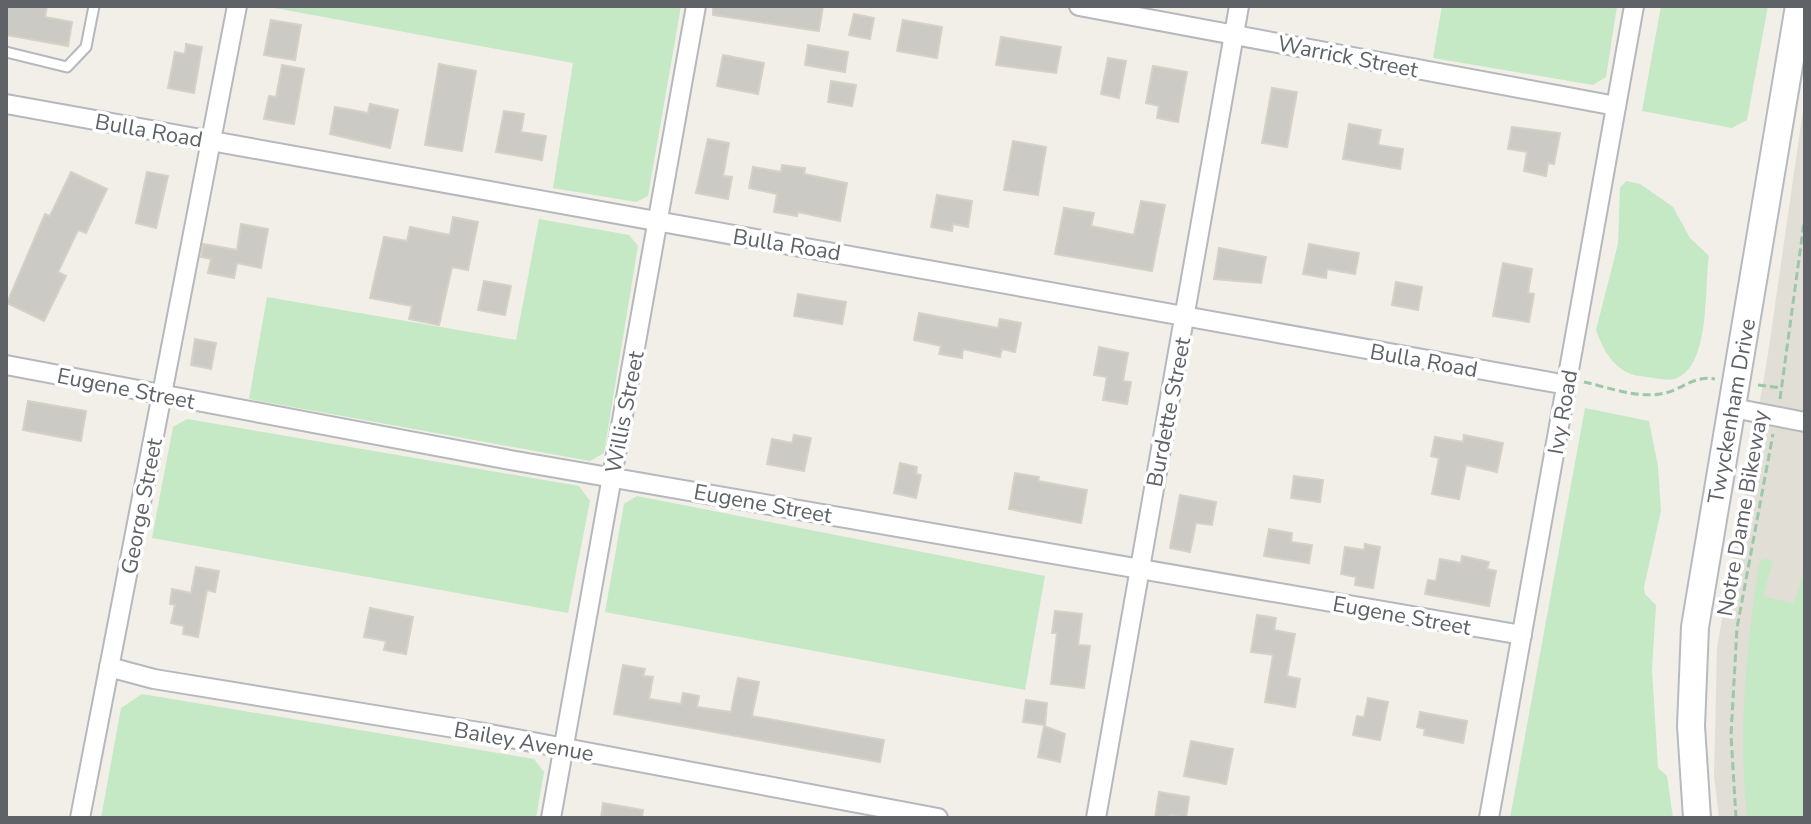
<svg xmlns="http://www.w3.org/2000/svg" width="1811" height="824" font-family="'Nunito Sans',sans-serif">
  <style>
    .education { fill: #e1ded6 }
    .green { fill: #c5e8c5 }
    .building { fill: #cccac5; stroke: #d6d1c6; stroke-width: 2 }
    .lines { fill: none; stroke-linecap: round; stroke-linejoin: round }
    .lane-casing { stroke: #b5b8bc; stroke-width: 13 }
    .street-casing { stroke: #b5b8bc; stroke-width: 22 }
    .secondary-casing { stroke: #b6babf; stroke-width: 30 }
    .path { stroke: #9cc7a9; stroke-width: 3; stroke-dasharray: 8 4; stroke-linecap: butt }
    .lane { stroke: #fff; stroke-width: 9 }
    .street { stroke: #fff; stroke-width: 18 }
    .secondary { stroke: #fff; stroke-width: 26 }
    .labels { text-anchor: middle; stroke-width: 7; stroke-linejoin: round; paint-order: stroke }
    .street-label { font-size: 22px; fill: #5f6368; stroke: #fff }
  </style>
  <rect width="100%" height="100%" fill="#f1efe8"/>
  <!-- education -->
  <polygon class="education" points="1805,96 1805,818 1719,818 1714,776 1717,648 1768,354"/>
  <!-- green -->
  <g class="green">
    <polygon points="264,6 681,6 648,196 636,202 553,188 573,63"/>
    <polygon points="1442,6 1617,6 1606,77 1593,85 1433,58"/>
    <polygon points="1661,6 1768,6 1747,120 1732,128 1642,111"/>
    <path d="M 1626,181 L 1640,184 L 1673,207 L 1690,238 L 1709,256 C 1704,286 1711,364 1677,378 C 1668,382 1651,377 1640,376 C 1617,374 1603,351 1596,330 L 1618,244 L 1620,188 Z"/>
    <polygon points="539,219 629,235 638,246 604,453 590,461 249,399 267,297 516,340"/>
    <polygon points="1585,408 1649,421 1658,466 1661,511 1644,587 1645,594 1656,605 1652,670 1658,768 1667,776 1673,818 1510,818"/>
    <polygon points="187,419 579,486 590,501 568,613 152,538 173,427"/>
    <polygon points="637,496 1045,576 1025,690 605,612 624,504"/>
    <path d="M 1764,558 L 1773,561 L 1763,596 L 1794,604 L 1805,566 L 1805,818 L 1747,818 C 1738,731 1746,650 1759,564 Z"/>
    <polygon points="142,694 534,759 544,772 536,818 101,818 121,708"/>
  </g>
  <!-- building -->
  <g class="building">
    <polygon points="6,6 47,6 45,17 72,22 68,46 6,35"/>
    <polygon points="713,6 823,6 819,31 713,15"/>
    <polygon points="854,14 874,18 870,39 849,35"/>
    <polygon points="271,20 301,25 295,60 264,55"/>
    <polygon points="903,20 942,27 937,58 897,51"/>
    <polygon points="1001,37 1061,47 1056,73 996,65"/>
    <polygon points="186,44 202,47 194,93 168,88 175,52 185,54"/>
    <polygon points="808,45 848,52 845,72 805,65"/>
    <polygon points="723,55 764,63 758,94 717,86"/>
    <polygon points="1108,58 1126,61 1119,98 1101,94"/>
    <polygon points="439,64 476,71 462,151 425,145"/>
    <polygon points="282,65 304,69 294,124 264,119 269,96 276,97"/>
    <polygon points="1153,66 1187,72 1178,122 1157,118 1159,106 1146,103"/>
    <polygon points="831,81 856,85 852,106 828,102"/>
    <polygon points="1272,88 1297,92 1287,147 1262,143"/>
    <polygon points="370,104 398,110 390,148 330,134 335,107 368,113"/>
    <polygon points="504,111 524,114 521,132 546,136 542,160 496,152"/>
    <polygon points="1349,124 1381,130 1378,145 1403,149 1400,169 1343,159"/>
    <polygon points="1512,127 1560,133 1554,164 1548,163 1546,176 1524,171 1527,152 1508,149"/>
    <polygon points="708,139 729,143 723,176 732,177 728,199 696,193"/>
    <polygon points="1013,141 1046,147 1038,195 1004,190"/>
    <polygon points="782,165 805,168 804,174 847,183 840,221 798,212 797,216 774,212 777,194 749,188 753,167 781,172"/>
    <polygon points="71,172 107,189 86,233 78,230 58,272 66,276 44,321 7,303 45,214 50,216"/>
    <polygon points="147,172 168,176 156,228 136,223"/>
    <polygon points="937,195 972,201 968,227 953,224 952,231 931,227"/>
    <polygon points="1141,201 1165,205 1152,271 1055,254 1064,208 1094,213 1091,226 1134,235"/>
    <polygon points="453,217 478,222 468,270 452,267 439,325 409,319 412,306 370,298 384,237 407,241 410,227 450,235"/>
    <polygon points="241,224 268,229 261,268 237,263 234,278 208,273 211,259 201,257 203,244 237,250"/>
    <polygon points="1309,244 1359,253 1355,274 1327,269 1326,278 1303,274"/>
    <polygon points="1219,248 1266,257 1261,283 1214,279"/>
    <polygon points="1503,263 1532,269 1528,293 1534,294 1529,322 1493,316"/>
    <polygon points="484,281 511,286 505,315 478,310"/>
    <polygon points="1396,282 1422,287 1418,310 1392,305"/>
    <polygon points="798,294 846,302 842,324 794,316"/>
    <polygon points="919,313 998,328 1000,319 1021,323 1015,352 1002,349 1000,357 963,349 962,358 939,354 941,346 914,340"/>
    <polygon points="195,339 216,343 211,369 191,365"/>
    <polygon points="1099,347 1128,353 1123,381 1131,382 1127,404 1103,400 1107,377 1094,375"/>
    <polygon points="28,401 86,411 81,441 23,430"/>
    <polygon points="794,435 811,438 804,471 767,464 772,439 792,443"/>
    <polygon points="1464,435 1503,443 1497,472 1466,465 1459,499 1432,494 1439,458 1431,456 1435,437 1463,442"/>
    <polygon points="900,463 917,467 916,474 921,475 916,498 894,493"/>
    <polygon points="1015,473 1039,477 1038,481 1087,490 1081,523 1009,509"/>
    <polygon points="1294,476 1323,480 1320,502 1291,498"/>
    <polygon points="1180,495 1216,502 1212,525 1196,523 1190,552 1170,548"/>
    <polygon points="1269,529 1292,533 1291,542 1312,545 1309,563 1264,556"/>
    <polygon points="1365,544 1380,547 1373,588 1355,585 1356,577 1341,574 1345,547 1364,550"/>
    <polygon points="1462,556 1489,562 1487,569 1496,571 1489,606 1425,594 1428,580 1436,581 1440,559 1461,563"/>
    <polygon points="196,567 219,571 215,592 207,590 198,637 183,634 184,626 171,623 175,605 170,604 172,589 191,593"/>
    <polygon points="370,608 413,617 406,654 384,650 386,641 364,637"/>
    <polygon points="1055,611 1082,614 1078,645 1090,646 1084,688 1051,684 1057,633 1052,633"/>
    <polygon points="1257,615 1276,618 1274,630 1295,634 1287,676 1300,679 1295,707 1265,702 1273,655 1251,652"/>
    <polygon points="623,665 645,669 643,676 653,677 649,699 681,704 683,693 699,696 697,707 731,712 738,678 759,682 752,716 884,740 880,762 614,714"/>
    <polygon points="1368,698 1388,702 1380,740 1353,735 1357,716 1364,717"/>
    <polygon points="1026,700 1047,703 1045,725 1023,722"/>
    <polygon points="1420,712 1467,721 1463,743 1424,735 1425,729 1417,727"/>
    <polygon points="1044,726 1065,734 1060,762 1038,757"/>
    <polygon points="1191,741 1233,749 1226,784 1184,776"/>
    <polygon points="1159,792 1189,797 1186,818 1170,815 1170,818 1155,818"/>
    <polygon points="603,803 643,810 642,818 601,818"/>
  </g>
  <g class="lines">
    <!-- lane casing -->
    <g class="lane-casing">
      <polyline id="lane" points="6,52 67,67 86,47 94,6"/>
    </g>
    <!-- street casing -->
    <g class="street-casing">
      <g id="street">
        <polyline points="1079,6 1616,106"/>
        <polyline points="6,104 1567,385"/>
        <polyline points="6,365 510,460 1522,635"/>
        <polyline points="1733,408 1805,422"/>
        <polyline points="109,667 154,679 479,732 938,818"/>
        <polyline points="80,818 237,6"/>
        <polyline points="551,818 696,6"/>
        <polyline points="1096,818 1239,6"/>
        <polyline points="1489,818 1634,6"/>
      </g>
    </g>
    <!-- secondary casing -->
    <g class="secondary-casing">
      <polyline id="secondary" points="1697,818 1691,726 1695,627 1799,6"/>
    </g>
    <!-- path -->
    <g class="path">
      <path d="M 1584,382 C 1607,387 1636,398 1660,394 C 1682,391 1692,375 1715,379"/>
      <polyline points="1758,385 1782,388"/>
      <polyline points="1780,399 1805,215"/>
      <polyline points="1736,818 1731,735 1737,628 1773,434"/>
    </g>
    <!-- lane -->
    <use href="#lane" class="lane"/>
    <!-- street -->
    <use href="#street" class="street"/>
    <!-- secondary -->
    <use href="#secondary" class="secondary"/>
  </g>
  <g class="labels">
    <!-- street labels -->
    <g class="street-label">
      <text transform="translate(1348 56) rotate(11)" y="8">Warrick Street</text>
      <text transform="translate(149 130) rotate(10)" y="8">Bulla Road</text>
      <text transform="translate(787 244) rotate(9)" y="8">Bulla Road</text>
      <text transform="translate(1424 360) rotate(10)" y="8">Bulla Road</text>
      <text transform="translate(126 388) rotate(11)" y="8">Eugene Street</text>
      <text transform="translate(1731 411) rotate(-80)" y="8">Twyckenham Drive</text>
      <text transform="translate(624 412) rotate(-79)" y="8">Willis Street</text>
      <text transform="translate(1168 412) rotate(-79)" y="8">Burdette Street</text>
      <text transform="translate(1562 412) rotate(-80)" y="8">Ivy Road</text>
      <text transform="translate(763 503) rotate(10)" y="8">Eugene Street</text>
      <text transform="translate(141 506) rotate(-79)" y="8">George Street</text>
      <text transform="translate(1742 513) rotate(-80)" y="8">Notre Dame Bikeway</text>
      <text transform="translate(1402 615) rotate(10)" y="8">Eugene Street</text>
      <text transform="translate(524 741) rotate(10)" y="8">Bailey Avenue</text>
    </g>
  </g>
  <!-- border -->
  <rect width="1811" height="824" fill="none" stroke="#5f6368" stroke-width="16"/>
</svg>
